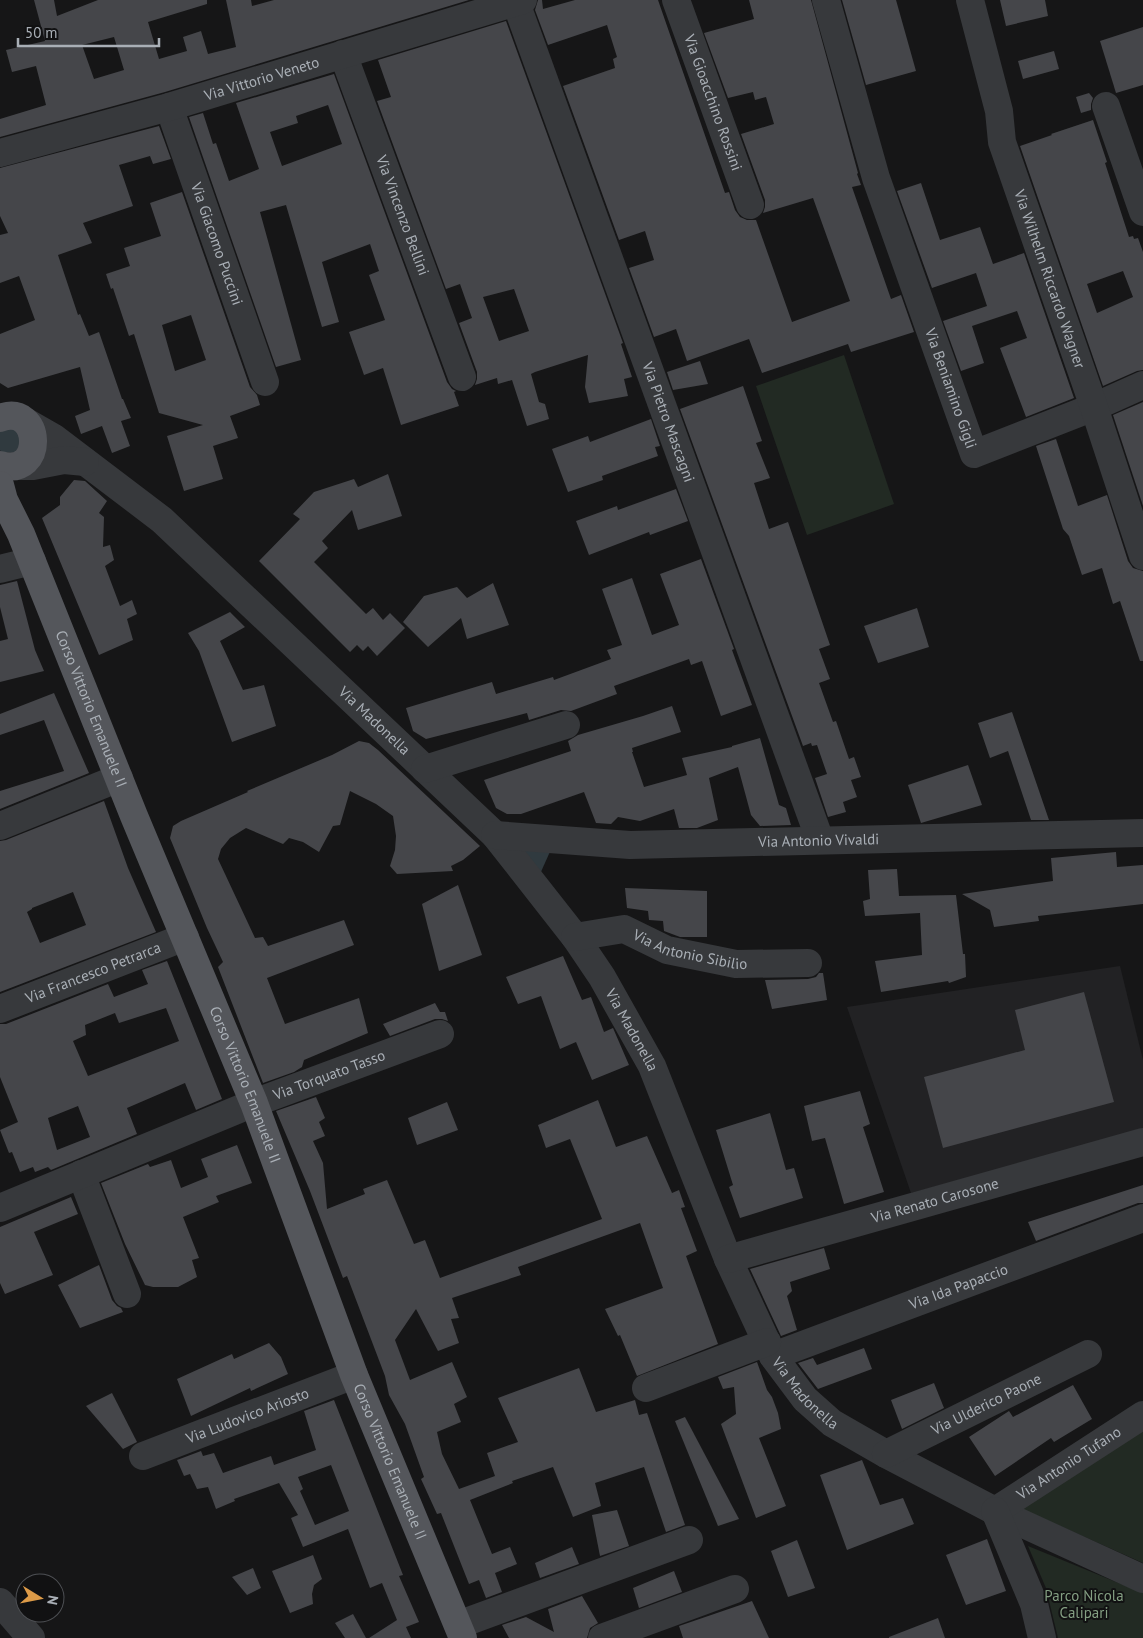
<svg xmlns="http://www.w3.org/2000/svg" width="1143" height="1638" font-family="'PT Sans',sans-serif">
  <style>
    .built { fill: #222224 }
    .green { fill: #222a23 }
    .water { fill: #303a3f }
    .building { fill: #45464a; fill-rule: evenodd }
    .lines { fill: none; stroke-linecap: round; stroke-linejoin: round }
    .minor { stroke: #37393c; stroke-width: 28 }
    .major { stroke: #54565b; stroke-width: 28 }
    .labels { text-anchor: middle; stroke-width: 4; stroke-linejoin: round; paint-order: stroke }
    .street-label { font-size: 15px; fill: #a9afb6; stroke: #111112 }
    .park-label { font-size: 15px; fill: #849f83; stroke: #111112 }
  </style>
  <rect width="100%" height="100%" fill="#161617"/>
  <!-- built -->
  <polygon class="built" points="1120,966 1143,1060 1143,1131 911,1193 847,1007"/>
  <!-- green -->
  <g class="green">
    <polygon points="844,355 894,504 807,535 756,386"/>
    <polygon points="1143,1431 1143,1563 1022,1509"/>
    <polygon points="1028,1546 1143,1593 1143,1638 1058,1638 1046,1588"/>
  </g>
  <!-- water -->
  <g class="water">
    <polygon points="15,428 23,443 14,453 1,452 0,450 0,430"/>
    <polygon points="553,845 540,874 521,846"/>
  </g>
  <!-- building -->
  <g class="building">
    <path d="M 34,0 L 54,0 L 57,16 L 98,0 L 207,0 L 207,4 L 148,22 L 159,59 L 187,51 L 183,37 L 201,31 L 208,54 L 236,47 L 226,0 L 251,0 L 252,6 L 274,0 L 469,0 L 165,92 L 0,137 L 0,119 L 46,105 L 36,66 L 12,72 L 6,50 L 45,41 ZM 114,37 L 124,70 L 94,79 L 82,45 Z"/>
    <polygon points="538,0 542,0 543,9 575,0 658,0 725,193 729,192 735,210 740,217 747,220 756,220 792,322 850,301 813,198 763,213 765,207 765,200 741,134 774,124 766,97 755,100 753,92 728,98 704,33 754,19 749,0 811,0 858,173 857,174 861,185 852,187 891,299 901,295 914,332 851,352 848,344 762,373 749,339 687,361 676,329 654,337 629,268 654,260 645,231 619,240 563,86 615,68 613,59 617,57 607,25 548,45 535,10"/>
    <polygon points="842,0 896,0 916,71 866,85"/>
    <polygon points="1000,0 1045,0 1048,16 1006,26"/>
    <path d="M 506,21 L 623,343 L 621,344 L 632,377 L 624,379 L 628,396 L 589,403 L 585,387 L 588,355 L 535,372 L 531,374 L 539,402 L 545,404 L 549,419 L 527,426 L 512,380 L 498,384 L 497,378 L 475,385 L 477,379 L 477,372 L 459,323 L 472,318 L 460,284 L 446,289 L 377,101 L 391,97 L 378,60 ZM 514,289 L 529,331 L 499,341 L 483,297 Z"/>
    <polygon points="1143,27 1143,85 1116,93 1100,41"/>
    <polygon points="1054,51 1059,69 1023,79 1018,61"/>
    <path d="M 334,74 L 447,382 L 452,389 L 456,391 L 454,392 L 459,406 L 401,425 L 383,368 L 364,375 L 349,332 L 385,320 L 369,275 L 379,271 L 370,244 L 322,262 L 339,322 L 322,327 L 286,205 L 260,212 L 301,360 L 276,367 L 189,117 L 203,113 L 213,144 L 216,143 L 229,181 L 259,169 L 236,103 ZM 328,105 L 342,144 L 282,166 L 270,132 L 298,123 L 296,116 Z"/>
    <polygon points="1089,93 1093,98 1091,104 1091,110 1081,113 1076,97"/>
    <path d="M 1093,120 L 1107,162 L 1105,163 L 1129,237 L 1133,236 L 1134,239 L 1138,238 L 1143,252 L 1143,370 L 1137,371 L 1103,386 L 1020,146 L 1052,135 L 1051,134 ZM 1123,271 L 1133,297 L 1097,313 L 1087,284 Z"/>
    <polygon points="159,126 171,159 153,164 150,156 119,165 133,206 83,223 92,243 58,255 78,315 80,314 89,336 99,332 122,399 123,399 131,418 121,421 130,446 112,453 102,426 81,434 75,416 90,410 80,367 8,388 0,383 0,334 35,320 19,276 0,283 0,235 8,233 0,216 0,168"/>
    <polygon points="921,183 940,240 980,227 993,264 1024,253 1074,398 1026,417 1000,348 1027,338 1017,311 972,326 984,363 961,371 943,321 987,306 976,273 932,288 897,191"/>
    <path d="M 182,192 L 250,387 L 257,395 L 260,405 L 230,416 L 238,438 L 213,446 L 223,479 L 184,491 L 167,436 L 203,425 L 159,413 L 134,334 L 129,336 L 113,288 L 111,289 L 106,274 L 130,266 L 124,248 L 161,236 L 150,203 ZM 191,315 L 206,360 L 175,371 L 162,325 Z"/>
    <polygon points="700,361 708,384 673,390 667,372"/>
    <polygon points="743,386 762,441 756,443 770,478 754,483 769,529 788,522 830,645 819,649 830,679 819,683 833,722 836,721 849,759 854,757 861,777 851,780 857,797 843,802 846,812 828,817 815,778 827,774 817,745 812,746 811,743 803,746 680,409"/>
    <polygon points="1143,402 1143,506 1113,415"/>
    <polygon points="651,419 660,446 655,447 658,456 602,476 603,480 568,492 552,449 588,436 590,442"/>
    <polygon points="1056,439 1078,506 1107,495 1128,561 1133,568 1143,571 1143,661 1140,661 1120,601 1113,604 1102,568 1082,575 1069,536 1063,529 1036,446"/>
    <polygon points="388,474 402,516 358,530 352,510 322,541 328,548 314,562 366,614 373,608 383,620 390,613 405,628 377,656 368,646 363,651 357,645 350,652 259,561 300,519 293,514 314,492 354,479 358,487"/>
    <polygon points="74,480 85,481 107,501 99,513 104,517 103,547 110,545 114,560 105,566 120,606 132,600 137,614 127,619 133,640 99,655 42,518 60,505 60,497"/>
    <polygon points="676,489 688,521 650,535 649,532 589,555 576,521 617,506 618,510"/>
    <polygon points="701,559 734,649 732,650 752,705 721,716 702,661 691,665 689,659 614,686 617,694 571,711 561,710 529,720 527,713 426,739 413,731 406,708 492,682 496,694 553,677 554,680 611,659 607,650 622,645 602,589 632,578 652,635 679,625 660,574"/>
    <polygon points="17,581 35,650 44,671 0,682 0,641 8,639 0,607 0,585"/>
    <polygon points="493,583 509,625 467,639 461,618 428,647 403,622 424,596 457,587 467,598"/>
    <polygon points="917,608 929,647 878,663 864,626"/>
    <polygon points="230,612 245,627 220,641 243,690 264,685 276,726 232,742 199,651 188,633"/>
    <polygon points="54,693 89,773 0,809 0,791 64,771 44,720 0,735 0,714"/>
    <polygon points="672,706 681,732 632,748 633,752 632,752 644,787 687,775 682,758 732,747 732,746 760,738 779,805 786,808 791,825 760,826 751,815 738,767 709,778 718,820 697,828 679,828 674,809 640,821 618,817 611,824 596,823 584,792 521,814 507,814 496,808 484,780 571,751 568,741 578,735 643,716"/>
    <polygon points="1012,712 1049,820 1031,820 1008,751 990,758 978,723"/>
    <polygon points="359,741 369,743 378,750 480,846 463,860 451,866 453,871 397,874 390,866 395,850 396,836 393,816 376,804 350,791 340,825 333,826 319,852 303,842 289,838 283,844 246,828 230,838 221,849 218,859 255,938 263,937 268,946 344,920 354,945 267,978 285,1024 359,998 368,1033 304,1060 302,1067 294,1072 263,1083 218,967 223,962 207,928 170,838 173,826 181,821 248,792 247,791 332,755"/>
    <polygon points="968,765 982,805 921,823 908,785"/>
    <path d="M 104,801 L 128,868 L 156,932 L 0,992 L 0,841 L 6,840 ZM 73,892 L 86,925 L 40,943 L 27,912 L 32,909 L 32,908 Z"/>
    <polygon points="1116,852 1117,867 1143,865 1143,904 1038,916 1039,921 994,927 990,910 962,894 1053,881 1051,858"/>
    <polygon points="897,869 899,896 956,895 963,954 965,954 966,977 949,983 948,981 881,992 875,961 922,955 920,913 865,916 863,901 870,899 868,870"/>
    <polygon points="458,885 482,955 439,971 422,904"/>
    <polygon points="625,888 707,891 707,937 680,937 664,931 663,921 649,920 648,911 627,908"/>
    <polygon points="563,956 582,1000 591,997 604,1032 613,1028 629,1065 592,1080 576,1042 560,1049 541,996 518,1004 506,977"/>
    <path d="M 167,961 L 222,1099 L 196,1110 L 185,1083 L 127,1108 L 137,1134 L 51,1170 L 48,1167 L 35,1172 L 33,1167 L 20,1172 L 12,1152 L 9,1153 L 0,1130 L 18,1122 L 0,1077 L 0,1024 L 6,1024 L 108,984 L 114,997 L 148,984 L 142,970 ZM 166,1008 L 179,1041 L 88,1076 L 73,1041 L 86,1035 L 85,1025 L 115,1013 L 119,1023 ZM 78,1106 L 90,1137 L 57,1150 L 48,1118 Z"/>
    <polygon points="819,973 823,973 827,1000 772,1009 765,980 808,979 816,977"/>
    <polygon points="1084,992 1114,1102 943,1148 924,1077 1025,1050 1015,1010"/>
    <polygon points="435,1003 440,1012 445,1012 448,1021 442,1019 435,1019 390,1036 383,1024"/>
    <polygon points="860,1091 870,1124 863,1127 884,1192 844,1204 825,1138 812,1141 804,1106"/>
    <polygon points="316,1097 325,1118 319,1122 325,1136 313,1141 323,1163 327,1209 365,1194 363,1189 387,1180 414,1244 425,1240 440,1278 602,1219 570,1139 546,1148 538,1125 598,1100 616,1147 647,1136 672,1193 679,1190 685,1207 681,1208 697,1251 686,1256 718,1344 637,1376 620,1335 618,1336 605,1309 663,1288 640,1223 518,1267 521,1275 452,1298 459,1318 451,1319 459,1343 438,1351 416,1309 395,1340 410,1380 452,1362 467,1397 454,1404 461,1422 437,1432 442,1454 459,1489 495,1476 487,1453 518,1442 498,1398 579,1368 596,1412 635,1400 639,1415 647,1413 685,1525 666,1532 644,1467 595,1483 601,1506 573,1517 553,1467 512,1481 513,1483 470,1500 492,1554 510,1547 517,1564 495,1573 502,1592 486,1598 479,1580 469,1584 441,1513 437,1514 421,1479 424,1477 405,1424 389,1395 385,1376 347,1276 343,1278 310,1191 276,1111"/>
    <polygon points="447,1102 458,1130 417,1145 408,1118"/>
    <polygon points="770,1113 786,1170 794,1168 803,1198 740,1218 729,1187 733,1185 716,1130"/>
    <polygon points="237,1145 252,1183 216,1196 219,1202 183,1217 199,1258 192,1260 197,1277 178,1287 153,1287 145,1285 125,1244 101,1183 148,1164 150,1167 171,1160 181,1188 208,1177 201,1159"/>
    <polygon points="1143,1185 1143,1203 1138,1203 1036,1241 1028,1222"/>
    <polygon points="71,1197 78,1214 34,1232 53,1275 5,1294 0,1283 0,1227"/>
    <polygon points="824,1248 830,1269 790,1282 792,1291 787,1296 797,1330 781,1336 750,1269"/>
    <polygon points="99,1265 112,1300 117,1306 121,1308 123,1312 80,1328 58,1285"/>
    <polygon points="269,1343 281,1357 288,1374 251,1391 250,1388 191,1416 177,1379 232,1354 234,1359"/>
    <polygon points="864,1348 872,1369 818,1389 798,1363 813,1358 817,1365"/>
    <polygon points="757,1362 767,1390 772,1397 778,1413 781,1429 759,1438 786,1506 756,1518 721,1424 736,1414 734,1387 723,1389 718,1377"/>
    <polygon points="934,1383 944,1408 902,1429 891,1400"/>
    <polygon points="1073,1385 1092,1419 1054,1442 1051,1438 995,1476 969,1437 1009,1411 1013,1417"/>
    <polygon points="112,1393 137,1442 123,1449 86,1406"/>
    <path d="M 334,1400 L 403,1575 L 399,1576 L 419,1622 L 406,1627 L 411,1638 L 369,1638 L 397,1620 L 382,1583 L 370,1588 L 348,1529 L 303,1547 L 291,1518 L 298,1515 L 279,1483 L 234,1499 L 235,1501 L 216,1509 L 208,1487 L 197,1489 L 190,1474 L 184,1476 L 177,1460 L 201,1451 L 203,1456 L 214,1453 L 223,1473 L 271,1456 L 274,1465 L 316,1450 L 304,1411 ZM 331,1465 L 349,1511 L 315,1525 L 300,1491 L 303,1489 L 298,1477 Z"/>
    <polygon points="685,1417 739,1519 718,1526 675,1421"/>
    <polygon points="862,1460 880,1505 903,1498 914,1524 847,1550 820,1475"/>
    <polygon points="617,1510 629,1546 600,1556 592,1515"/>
    <polygon points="987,1539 1006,1591 966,1605 946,1555"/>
    <polygon points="797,1540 815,1588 788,1597 771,1551"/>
    <polygon points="572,1547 579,1564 540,1578 535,1563"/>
    <polygon points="313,1555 322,1579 314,1585 312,1594 313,1604 290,1613 272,1571"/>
    <polygon points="253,1568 261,1588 247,1595 232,1577"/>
    <polygon points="674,1571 682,1592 639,1608 633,1588"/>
    <polygon points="582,1596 598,1623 590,1628 587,1638 509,1638 502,1625 526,1617 554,1632 548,1609"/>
    <polygon points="752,1601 769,1638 683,1638 679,1626"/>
    <polygon points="353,1614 366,1638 345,1638 335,1623"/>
    <polygon points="938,1618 945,1638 889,1638 889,1637"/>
  </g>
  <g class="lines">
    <!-- minor -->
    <g class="minor">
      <path id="s1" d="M 515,0 L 820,840"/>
      <path id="s2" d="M 676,0 L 750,205"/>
      <path id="s3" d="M 826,0 L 876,178 L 974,454 L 1094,407 L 1143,385"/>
      <path id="s4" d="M 970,0 L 999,111 L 1002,142 L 1094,407 L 1143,556"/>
      <path id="s5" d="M 343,54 L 462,377"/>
      <polyline points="1106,106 1143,212"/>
      <path id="s6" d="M 169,107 L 265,382"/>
      <path id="s7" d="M 0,153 L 169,107 L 523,0"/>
      <path id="s8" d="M 26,422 L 54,438 L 162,520 L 495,835 L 575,937 L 602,977 L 652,1066 L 728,1259 L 773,1356 L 805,1399 L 832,1423 L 886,1454 L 995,1511 L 1143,1579"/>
      <polyline points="16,466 33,466 64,460 85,462"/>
      <polyline points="0,569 32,561"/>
      <polyline points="425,769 566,725"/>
      <polyline points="0,826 119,778"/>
      <path id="s9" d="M 495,835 L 630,845 L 1143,833"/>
      <path id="s10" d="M 575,937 L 624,929 L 667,950 L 736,964 L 808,963"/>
      <path id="s11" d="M 0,1009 L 185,937"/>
      <polyline points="81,1174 127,1294"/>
      <path id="s12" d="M 0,1208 L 254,1103 L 440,1034"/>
      <path id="s13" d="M 728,1259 L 1143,1142"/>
      <path id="s14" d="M 773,1356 L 1143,1218"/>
      <polyline points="646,1388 767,1342"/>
      <path id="s15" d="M 886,1454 L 1088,1354"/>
      <path id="s16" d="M 143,1456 L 354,1375"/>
      <path id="s17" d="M 995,1511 L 1143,1415"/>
      <polyline points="995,1511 1034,1604 1042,1638"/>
      <polyline points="0,1602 31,1638"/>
      <polyline points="458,1625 689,1540"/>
      <polyline points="602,1638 735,1589"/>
    </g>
    <!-- major -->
    <g class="major">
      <path d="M 0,418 C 42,402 46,478 0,465"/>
      <path id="s18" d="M 0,485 L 4,500 L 21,534 L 134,816 L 254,1103 L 354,1375 L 463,1638"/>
    </g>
  </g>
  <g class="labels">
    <!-- street labels -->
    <g class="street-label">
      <text dy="5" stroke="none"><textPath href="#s7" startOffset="272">Via Vittorio Veneto</textPath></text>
      <text dy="5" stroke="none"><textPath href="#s2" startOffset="109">Via Gioacchino Rossini</textPath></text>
      <text dy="5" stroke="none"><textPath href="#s5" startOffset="172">Via Vincenzo Bellini</textPath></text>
      <text dy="5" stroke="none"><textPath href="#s6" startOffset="145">Via Giacomo Puccini</textPath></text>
      <text dy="5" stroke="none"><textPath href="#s4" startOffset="291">Via Wilhelm Riccardo Wagner</textPath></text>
      <text dy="5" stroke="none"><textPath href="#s3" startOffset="408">Via Beniamino Gigli</textPath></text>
      <text dy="5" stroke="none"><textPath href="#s1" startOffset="449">Via Pietro Mascagni</textPath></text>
      <text dy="5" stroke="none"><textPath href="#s18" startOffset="242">Corso Vittorio Emanuele II</textPath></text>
      <text dy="5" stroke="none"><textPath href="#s8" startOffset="460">Via Madonella</textPath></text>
      <text dy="5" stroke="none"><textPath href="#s9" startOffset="324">Via Antonio Vivaldi</textPath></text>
      <text dy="5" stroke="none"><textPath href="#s10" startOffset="120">Via Antonio Sibilio</textPath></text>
      <text dy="5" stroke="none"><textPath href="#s11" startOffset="100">Via Francesco Petrarca</textPath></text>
      <text dy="5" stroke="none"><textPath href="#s8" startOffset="865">Via Madonella</textPath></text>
      <text dy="5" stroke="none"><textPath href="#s12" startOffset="355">Via Torquato Tasso</textPath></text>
      <text dy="5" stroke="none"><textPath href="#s18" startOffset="648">Corso Vittorio Emanuele II</textPath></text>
      <text dy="5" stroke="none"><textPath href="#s13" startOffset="215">Via Renato Carosone</textPath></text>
      <text dy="5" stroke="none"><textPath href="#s14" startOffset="198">Via Ida Papaccio</textPath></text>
      <text dy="5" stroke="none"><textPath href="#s8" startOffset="1270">Via Madonella</textPath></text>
      <text dy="5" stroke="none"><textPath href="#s15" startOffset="112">Via Ulderico Paone</textPath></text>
      <text dy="5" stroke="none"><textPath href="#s16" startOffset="112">Via Ludovico Ariosto</textPath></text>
      <text dy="5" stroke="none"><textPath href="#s18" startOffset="1052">Corso Vittorio Emanuele II</textPath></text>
      <text dy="5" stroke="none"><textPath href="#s17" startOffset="88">Via Antonio Tufano</textPath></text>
    </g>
    <!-- park labels -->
    <g class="park-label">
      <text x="1084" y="1601">Parco Nicola<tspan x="1084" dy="17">Calipari</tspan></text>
    </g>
  </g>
  <!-- north arrow -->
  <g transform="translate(40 1598) rotate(100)"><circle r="24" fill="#111112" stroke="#4e5054"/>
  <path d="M0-4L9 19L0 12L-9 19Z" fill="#dd9b48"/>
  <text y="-8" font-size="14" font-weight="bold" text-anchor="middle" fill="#a9afb6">N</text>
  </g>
  <!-- scale -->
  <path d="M18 38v8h141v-8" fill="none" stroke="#a9afb6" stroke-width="2.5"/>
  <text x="25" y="38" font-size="15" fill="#a9afb6" stroke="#111112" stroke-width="4" paint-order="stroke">50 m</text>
</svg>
